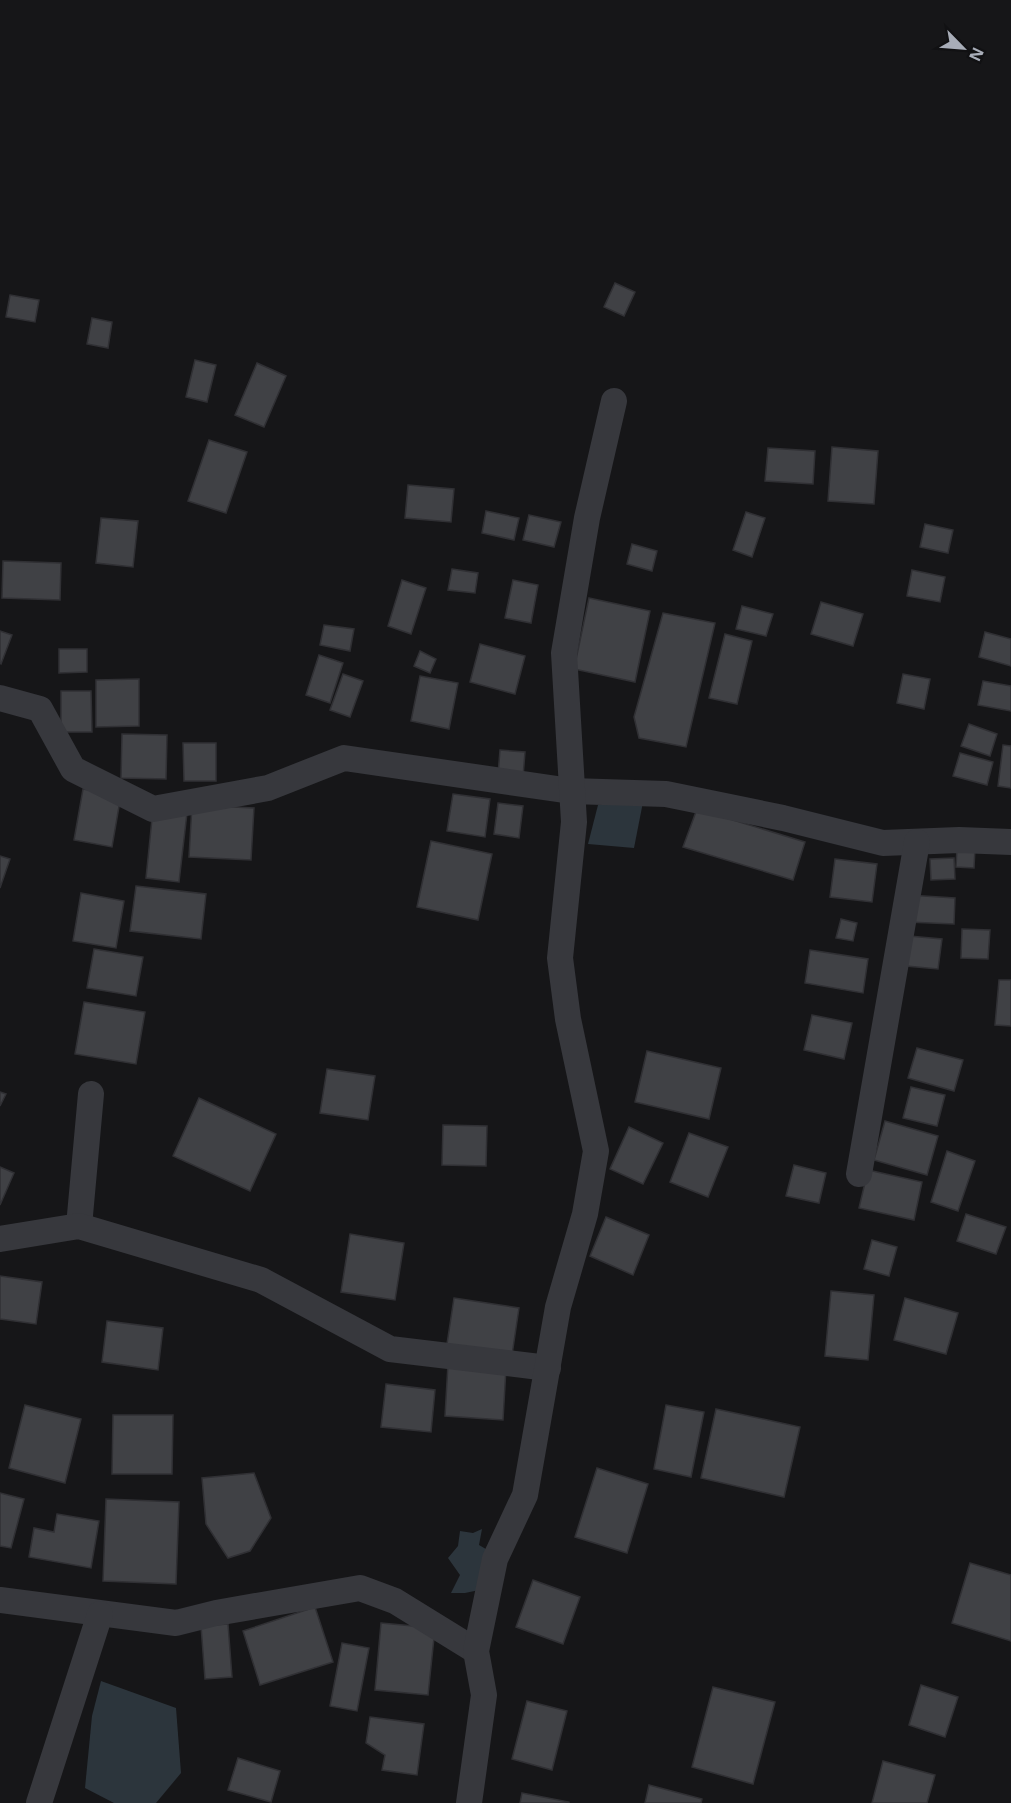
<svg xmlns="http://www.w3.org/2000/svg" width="1011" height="1803" font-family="'Noto Sans',sans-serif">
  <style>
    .water { fill: #2c353c }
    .building { fill: #404145; stroke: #303034; stroke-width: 1.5 }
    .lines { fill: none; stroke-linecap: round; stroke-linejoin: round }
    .minor { stroke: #37383d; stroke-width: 26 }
  </style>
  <rect width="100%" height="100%" fill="#161618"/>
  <!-- water -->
  <g class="water">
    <polygon points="643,802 634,848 588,844 598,805"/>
    <polygon points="482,1529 479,1545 491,1552 484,1589 465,1593 451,1593 460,1575 448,1558 458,1546 460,1531 473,1533"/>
    <polygon points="101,1681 176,1708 181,1773 156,1803 114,1803 85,1788 92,1716"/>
  </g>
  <!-- building -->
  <g class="building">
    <polygon points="615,283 635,292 624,316 604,307"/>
    <polygon points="10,295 39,300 35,322 6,317"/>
    <polygon points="92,318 112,322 108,348 87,344"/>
    <polygon points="195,360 216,365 207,402 186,397"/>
    <polygon points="257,363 286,376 264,427 235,415"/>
    <polygon points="209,440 247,452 226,513 188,501"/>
    <polygon points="832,447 878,451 874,504 828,501"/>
    <polygon points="768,448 815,451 813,484 765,481"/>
    <polygon points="408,485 454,489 451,522 405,518"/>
    <polygon points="486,511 519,518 514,540 482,533"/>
    <polygon points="746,512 765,518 752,557 733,550"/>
    <polygon points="529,515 561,522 554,547 523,540"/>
    <polygon points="101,518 138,521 133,567 96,563"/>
    <polygon points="925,524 953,530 948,553 920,547"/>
    <polygon points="632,544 657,551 652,571 627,564"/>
    <polygon points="3,561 61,563 60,600 2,598"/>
    <polygon points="452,569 478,573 475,593 448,590"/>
    <polygon points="912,570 945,577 940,602 907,596"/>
    <polygon points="402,580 426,588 411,634 388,626"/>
    <polygon points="513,580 538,585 531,623 505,618"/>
    <polygon points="589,598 650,611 635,682 574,669"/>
    <polygon points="821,602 863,614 853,646 811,634"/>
    <polygon points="742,606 773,614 766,636 736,629"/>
    <polygon points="663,613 715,623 686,747 639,738 634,717"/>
    <polygon points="324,625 354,629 350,651 320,645"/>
    <polygon points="0,631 12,635 1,664 0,663"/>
    <polygon points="985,632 1011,639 1011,666 979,657"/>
    <polygon points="725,634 752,641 737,704 709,698"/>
    <polygon points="480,644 525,656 515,694 470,682"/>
    <polygon points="59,649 87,649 87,672 59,673"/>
    <polygon points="420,651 436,659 430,673 414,666"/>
    <polygon points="319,655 343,663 330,703 306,695"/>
    <polygon points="343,674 363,681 350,717 330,710"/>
    <polygon points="903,674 930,679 924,709 897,703"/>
    <polygon points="420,676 458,683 449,729 411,721"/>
    <polygon points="139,679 139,726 96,727 96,680"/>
    <polygon points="983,681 1011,686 1011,711 978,705"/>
    <polygon points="61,691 91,691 92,732 61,732"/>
    <polygon points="969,724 997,734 990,756 961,746"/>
    <polygon points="122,734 167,735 166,779 121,778"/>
    <polygon points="183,743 216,743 216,781 184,781"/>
    <polygon points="1003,745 1011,746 1011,788 998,786"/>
    <polygon points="500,750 525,752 523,777 498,775"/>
    <polygon points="960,753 993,762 987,785 953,776"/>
    <polygon points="83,789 121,795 112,847 74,840"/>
    <polygon points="453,794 490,799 485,837 447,831"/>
    <polygon points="498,803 523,806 519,838 494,834"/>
    <polygon points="192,805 254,808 251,860 189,857"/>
    <polygon points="153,809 187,813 179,882 146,878"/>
    <polygon points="697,809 805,842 793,880 683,847"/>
    <polygon points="431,841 492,854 478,920 417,907"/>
    <polygon points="957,848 975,848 974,868 956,867"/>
    <polygon points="0,856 10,859 0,888"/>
    <polygon points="954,858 955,879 931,880 930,859"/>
    <polygon points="835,859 877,864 872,902 830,897"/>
    <polygon points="136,886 206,894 201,939 130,931"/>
    <polygon points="81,893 124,901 116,948 73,941"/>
    <polygon points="908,895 955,898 954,924 907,922"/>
    <polygon points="841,919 857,923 853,941 836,938"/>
    <polygon points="962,929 990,930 988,959 961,958"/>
    <polygon points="909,936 942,939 938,969 906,966"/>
    <polygon points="94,949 143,957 136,996 87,988"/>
    <polygon points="810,950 868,959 863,993 805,983"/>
    <polygon points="999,980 1011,980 1011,1026 995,1025"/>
    <polygon points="84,1002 145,1012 136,1064 75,1054"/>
    <polygon points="812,1015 852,1023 844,1059 804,1050"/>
    <polygon points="917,1048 963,1060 954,1091 908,1078"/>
    <polygon points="647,1051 721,1068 709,1119 635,1102"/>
    <polygon points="327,1069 375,1076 368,1120 320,1113"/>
    <polygon points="911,1087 945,1095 937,1126 903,1118"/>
    <polygon points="0,1092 6,1094 0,1106"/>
    <polygon points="199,1098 276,1134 250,1191 173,1156"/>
    <polygon points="885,1121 938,1136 927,1175 874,1160"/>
    <polygon points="443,1125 487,1126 486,1166 442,1165"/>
    <polygon points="629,1127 663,1143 643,1184 610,1169"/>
    <polygon points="689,1133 728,1147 708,1197 670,1182"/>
    <polygon points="947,1151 975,1161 958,1211 931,1202"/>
    <polygon points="794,1165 826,1173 819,1203 786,1196"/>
    <polygon points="0,1167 14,1173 0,1205"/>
    <polygon points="868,1170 922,1182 914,1220 859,1208"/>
    <polygon points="966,1214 1006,1227 996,1254 957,1241"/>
    <polygon points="606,1217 649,1235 633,1275 590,1256"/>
    <polygon points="350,1234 404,1243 395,1300 341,1292"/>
    <polygon points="872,1240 897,1247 889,1276 864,1269"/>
    <polygon points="0,1276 42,1282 36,1324 0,1319"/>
    <polygon points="831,1291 874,1295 868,1360 825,1356"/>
    <polygon points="454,1298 519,1308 512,1355 447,1344"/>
    <polygon points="905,1298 958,1313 946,1354 894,1340"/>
    <polygon points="107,1321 163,1328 158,1370 102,1362"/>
    <polygon points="448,1364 506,1368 503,1420 445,1416"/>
    <polygon points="386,1384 435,1390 431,1432 381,1427"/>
    <polygon points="25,1405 81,1419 65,1483 9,1468"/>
    <polygon points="666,1405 704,1412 691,1477 654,1469"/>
    <polygon points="716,1409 800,1427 784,1497 701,1478"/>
    <polygon points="113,1415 173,1415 172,1474 112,1474"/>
    <polygon points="597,1468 648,1484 627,1553 575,1537"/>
    <polygon points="254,1473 271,1518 250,1551 228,1558 206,1524 202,1478"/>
    <polygon points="0,1493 24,1499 11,1548 0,1546"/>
    <polygon points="106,1499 179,1502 176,1584 103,1581"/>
    <polygon points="57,1514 99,1521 91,1568 29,1557 34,1528 54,1532"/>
    <polygon points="970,1563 1011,1575 1011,1641 952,1623"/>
    <polygon points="533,1580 580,1597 563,1644 516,1627"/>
    <polygon points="315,1607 333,1662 260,1685 243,1631"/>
    <polygon points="381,1623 435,1628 428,1695 375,1690"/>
    <polygon points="228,1624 232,1677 205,1679 201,1626"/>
    <polygon points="342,1643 369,1648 357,1711 330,1706"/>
    <polygon points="921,1685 958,1697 945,1737 909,1725"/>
    <polygon points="713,1687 775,1702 753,1784 692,1767"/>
    <polygon points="527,1701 567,1711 552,1770 512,1759"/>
    <polygon points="370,1717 424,1724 417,1775 382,1770 385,1755 366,1743"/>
    <polygon points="238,1758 280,1771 271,1802 228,1790"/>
    <polygon points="883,1761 935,1775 927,1803 872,1803"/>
    <polygon points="649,1785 702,1799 701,1803 645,1803"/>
    <polygon points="522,1793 569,1802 569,1803 520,1803"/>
  </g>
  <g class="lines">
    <!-- minor -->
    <g class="minor">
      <polyline points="0,698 40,709 73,769 153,809 268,788 344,758 571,791 666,794 783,818 883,843 959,840 1011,842"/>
      <polyline points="859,1174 917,842"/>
      <polyline points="79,1226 91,1094"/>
      <polyline points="0,1239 79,1226 261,1280 390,1349 548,1368"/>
      <polyline points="0,1600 176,1623 216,1613 360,1588 395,1601 476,1651"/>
      <polyline points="39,1803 100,1614"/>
      <polyline points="469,1803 484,1695 476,1651 495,1559 525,1495 558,1307 585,1214 596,1151 568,1019 560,958 574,822 564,653 587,518 614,401"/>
    </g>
  </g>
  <!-- north arrow -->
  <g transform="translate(963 48) rotate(115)" stroke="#111113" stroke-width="4.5" paint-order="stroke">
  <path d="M0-4.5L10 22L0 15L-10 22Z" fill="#a8adb8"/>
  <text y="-9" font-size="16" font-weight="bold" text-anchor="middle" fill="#a8adb8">N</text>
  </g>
</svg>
